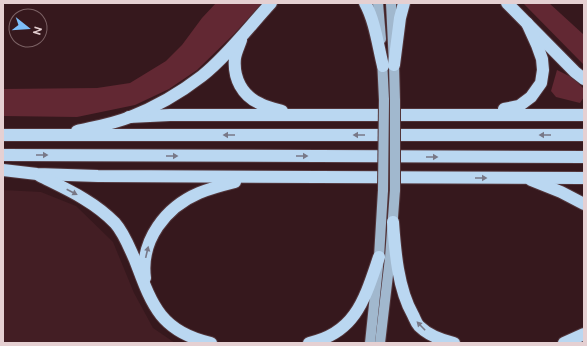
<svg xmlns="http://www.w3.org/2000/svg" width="587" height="346" font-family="Ubuntu,sans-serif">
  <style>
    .built { fill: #431e24 }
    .green { fill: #622833 }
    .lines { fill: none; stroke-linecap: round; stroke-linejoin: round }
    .primary-casing { stroke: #52353a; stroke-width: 12 }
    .motorway-casing { stroke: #52353a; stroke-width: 14 }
    .primary { stroke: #a1b8ce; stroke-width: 10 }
    .motorway { stroke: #bad7f1; stroke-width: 12 }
    .primary-bridge-casing { stroke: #52353a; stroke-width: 12; stroke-linecap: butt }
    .primary-bridge { stroke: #a1b8ce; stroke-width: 10 }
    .oneway { fill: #787887 }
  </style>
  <rect width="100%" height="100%" fill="#36181d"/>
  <!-- built -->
  <polygon class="built" points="3,190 41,192 76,206 113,242 134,293 153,328 175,343 3,343"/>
  <!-- green -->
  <g class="green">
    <polygon points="216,3 262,3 234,34 197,70 169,89 135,105 77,117 3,116 3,89 97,88 130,83 166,61 182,45 202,18"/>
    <polygon points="523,3 549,3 584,35 584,65"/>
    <polygon points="557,70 573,78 584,89 584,97 580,103 556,97 551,91"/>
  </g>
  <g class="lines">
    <!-- primary casing -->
    <g class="primary-casing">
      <g id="primary">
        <polyline points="378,3 381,39"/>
        <polyline points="391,3 394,65 395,101"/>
        <polyline points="382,59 384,100"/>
        <polyline points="370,343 379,257 383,190"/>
        <polyline points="380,343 390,258 395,190"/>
      </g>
    </g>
    <!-- motorway casing -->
    <g class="motorway-casing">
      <g id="motorway">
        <path d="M 365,3 C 375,21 378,46 383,66"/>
        <polyline points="507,3 575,72 584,79"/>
        <path d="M 241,40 C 239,46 236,52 235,58 C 233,78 242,96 261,104 C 267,107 275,109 282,111"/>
        <polyline points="394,65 400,18 404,3"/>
        <polyline points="504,109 519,106 531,97 541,83 543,70 542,59 537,45 527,23"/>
        <polyline points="129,117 170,115 584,115"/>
        <path d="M 77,131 C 94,127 113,124 130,117 C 156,107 180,93 202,76 C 227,56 249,27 271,3"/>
        <polyline points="3,135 584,135"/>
        <polyline points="3,155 584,157"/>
        <polyline points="3,170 37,174 98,176 584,178"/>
        <path d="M 40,176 C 66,189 94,201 115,223 C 124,233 129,247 135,260 C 142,278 149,300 161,315 C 173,330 193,339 211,343"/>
        <polyline points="531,180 561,192 584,204"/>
        <path d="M 393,222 C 395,251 398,289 413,315 C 415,319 416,323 419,326 C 428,335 441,340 454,343"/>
        <path d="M 145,278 C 140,240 166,207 199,193 C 211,188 223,185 235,182"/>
        <path d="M 309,343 C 356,333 365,298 379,257"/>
        <polyline points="564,343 584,334"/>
      </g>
    </g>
    <!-- primary -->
    <use href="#primary" class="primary"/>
    <!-- motorway -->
    <use href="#motorway" class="motorway"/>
    <!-- primary-bridge casing -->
    <g class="primary-bridge-casing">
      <g id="primary-bridge">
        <polyline points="383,190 384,100"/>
        <polyline points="395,190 395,101"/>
      </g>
    </g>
    <!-- primary-bridge -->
    <use href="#primary-bridge" class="primary-bridge"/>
  </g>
  <!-- one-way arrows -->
  <defs><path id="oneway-solid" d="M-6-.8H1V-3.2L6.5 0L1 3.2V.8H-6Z"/></defs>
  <g class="oneway">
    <use href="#oneway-solid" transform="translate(229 135) rotate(180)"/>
    <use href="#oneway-solid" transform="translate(359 135) rotate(-180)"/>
    <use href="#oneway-solid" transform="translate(545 135) rotate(-180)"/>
    <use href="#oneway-solid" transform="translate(42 155)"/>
    <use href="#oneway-solid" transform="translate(172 156)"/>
    <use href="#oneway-solid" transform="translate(302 156)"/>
    <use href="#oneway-solid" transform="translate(432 157)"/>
    <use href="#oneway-solid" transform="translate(481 178)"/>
    <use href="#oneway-solid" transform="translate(72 192) rotate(27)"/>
    <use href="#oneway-solid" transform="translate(147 252) rotate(-77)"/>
    <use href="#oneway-solid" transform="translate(421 326) rotate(-134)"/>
  </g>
  <!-- border -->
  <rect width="587" height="346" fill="none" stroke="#e5d0d2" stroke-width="8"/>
  <!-- north arrow -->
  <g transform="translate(28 28) rotate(107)"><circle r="19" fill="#36181d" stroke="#7c6265"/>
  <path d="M0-3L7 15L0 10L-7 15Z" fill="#7cbef9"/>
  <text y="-6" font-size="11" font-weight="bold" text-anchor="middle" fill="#e5d0d2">N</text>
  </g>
</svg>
